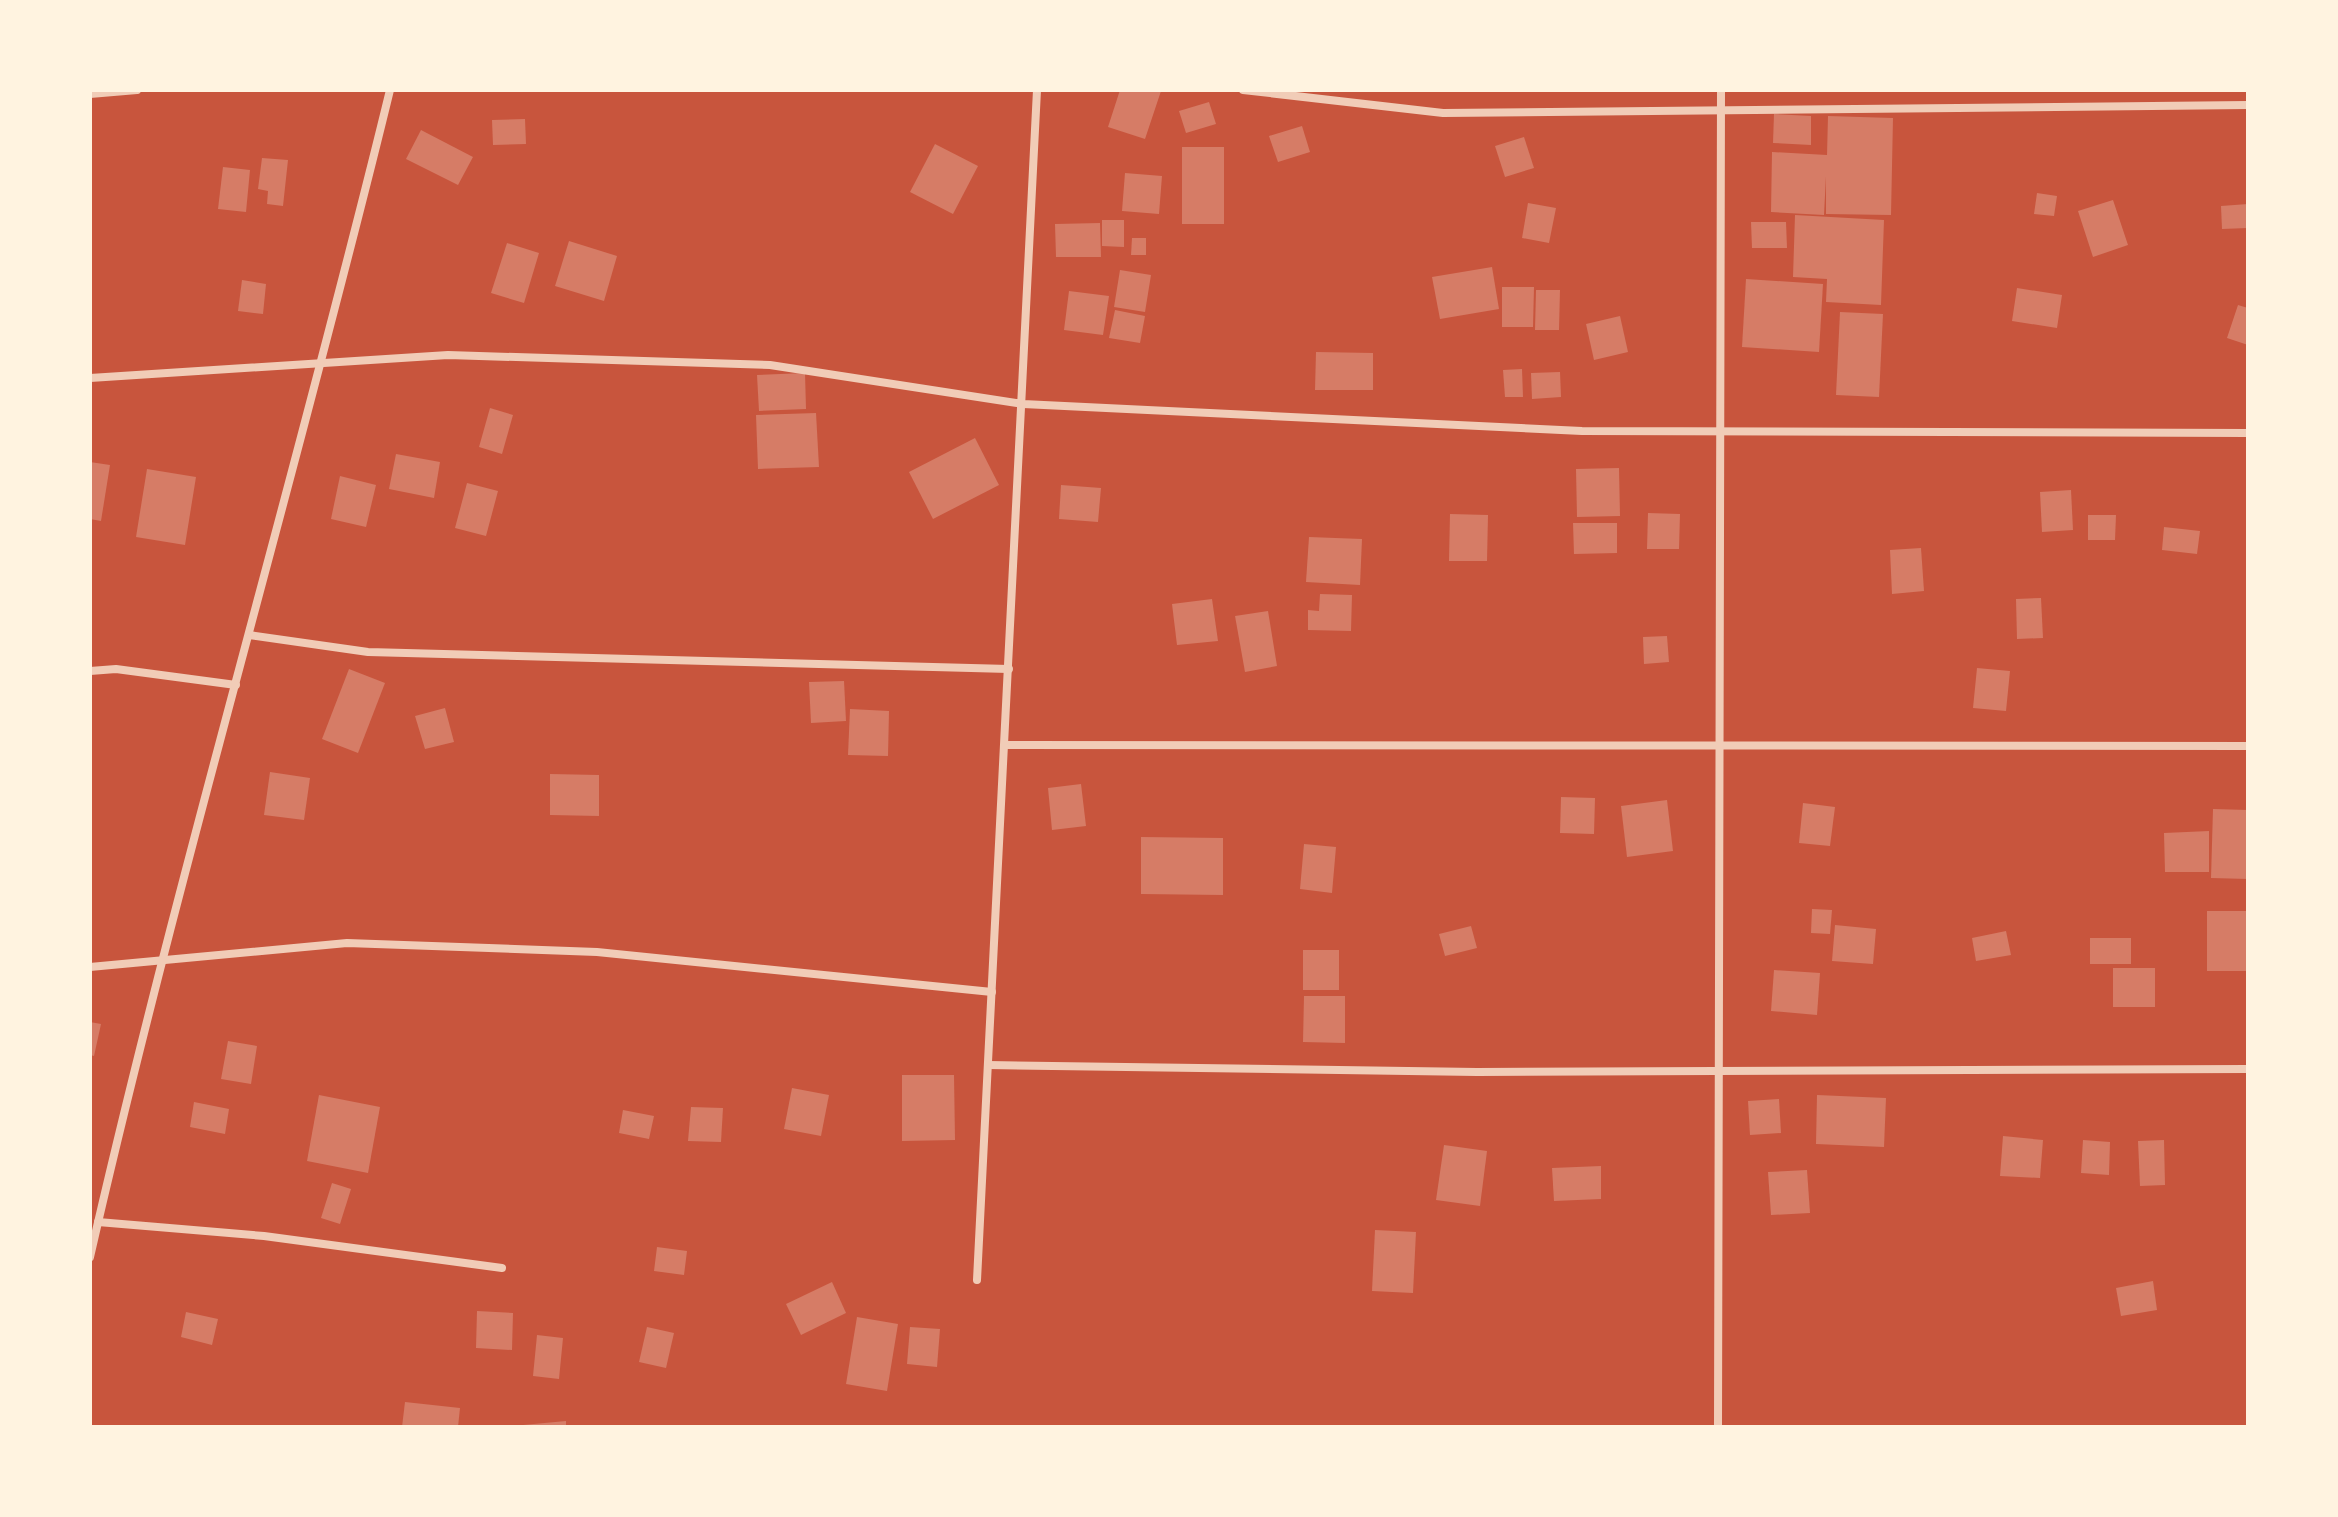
<svg xmlns="http://www.w3.org/2000/svg" width="2338" height="1517" font-family="Barlow,sans-serif">
  <style>
    .building { fill: #d67c66 }
    .lines { fill: none; stroke-linecap: round; stroke-linejoin: round }
    .minor { stroke: #f1ccb7; stroke-width: 8 }
  </style>
  <rect width="100%" height="100%" fill="#c8553d"/>
  <!-- building -->
  <g class="building">
    <polygon points="1120,90 1161,91 1145,139 1108,127"/>
    <polygon points="1209,102 1216,124 1186,133 1179,111"/>
    <polygon points="1774,114 1811,116 1811,145 1773,143"/>
    <polygon points="1828,116 1893,118 1891,215 1826,214 1826,176 1824,215 1771,212 1772,152 1827,155"/>
    <polygon points="525,119 526,144 493,145 492,120"/>
    <polygon points="1302,126 1310,152 1278,162 1269,136"/>
    <polygon points="421,130 473,157 458,185 406,159"/>
    <polygon points="1524,137 1534,168 1505,177 1495,146"/>
    <polygon points="935,144 978,166 953,214 910,192"/>
    <rect x="1182" y="147" width="42" height="77"/>
    <polygon points="262,158 288,160 283,206 267,204 268,191 258,189"/>
    <polygon points="223,167 250,170 246,212 218,209"/>
    <polygon points="1125,173 1162,176 1159,214 1122,211"/>
    <polygon points="2037,193 2057,196 2054,216 2034,214"/>
    <polygon points="2113,200 2128,245 2093,257 2078,211"/>
    <polygon points="1528,203 1556,208 1549,243 1522,238"/>
    <polygon points="2248,204 2248,228 2222,229 2221,206"/>
    <polygon points="1795,215 1884,220 1881,305 1826,302 1827,279 1793,277"/>
    <polygon points="1102,220 1124,220 1124,247 1102,246"/>
    <polygon points="1751,222 1786,222 1787,248 1752,248"/>
    <polygon points="1100,223 1101,257 1056,257 1055,224"/>
    <polygon points="1132,238 1146,238 1146,255 1131,255"/>
    <polygon points="569,241 617,256 604,301 555,286"/>
    <polygon points="507,243 539,253 524,303 491,293"/>
    <polygon points="1492,267 1499,309 1440,319 1432,277"/>
    <polygon points="1120,270 1151,275 1145,312 1114,307"/>
    <polygon points="1746,279 1823,284 1819,352 1742,347"/>
    <polygon points="242,280 266,284 263,314 238,311"/>
    <polygon points="1502,287 1534,287 1533,327 1502,327"/>
    <polygon points="2017,288 2062,295 2057,328 2012,321"/>
    <polygon points="1536,290 1560,290 1559,330 1535,330"/>
    <polygon points="1069,291 1109,296 1103,335 1064,330"/>
    <polygon points="2238,305 2248,308 2248,345 2227,338"/>
    <polygon points="1115,310 1145,316 1140,343 1109,338"/>
    <polygon points="1840,312 1883,314 1879,397 1836,395"/>
    <polygon points="1620,316 1628,352 1594,360 1586,324"/>
    <polygon points="1316,352 1373,353 1373,390 1315,390"/>
    <polygon points="1522,369 1523,397 1505,397 1503,370"/>
    <polygon points="1560,372 1561,397 1532,399 1531,373"/>
    <polygon points="805,373 806,409 759,411 757,375"/>
    <polygon points="490,408 513,415 502,454 479,447"/>
    <polygon points="816,413 819,467 758,469 756,415"/>
    <polygon points="975,438 999,485 933,519 909,472"/>
    <polygon points="396,454 440,462 434,498 389,489"/>
    <polygon points="90,462 110,465 101,521 90,519"/>
    <polygon points="1619,468 1620,516 1577,517 1576,469"/>
    <polygon points="147,469 196,477 185,545 136,537"/>
    <polygon points="340,476 376,485 366,527 331,519"/>
    <polygon points="467,483 498,491 486,536 455,528"/>
    <polygon points="1061,485 1101,488 1098,522 1059,519"/>
    <polygon points="2071,490 2073,530 2042,532 2040,492"/>
    <polygon points="1648,513 1680,514 1679,549 1647,549"/>
    <polygon points="1450,514 1488,515 1487,561 1449,561"/>
    <polygon points="2088,515 2116,515 2115,540 2088,540"/>
    <polygon points="1573,523 1617,523 1617,553 1574,554"/>
    <polygon points="2164,527 2200,531 2197,554 2162,550"/>
    <polygon points="1309,537 1362,539 1360,585 1306,582"/>
    <polygon points="1921,548 1924,591 1892,594 1890,550"/>
    <polygon points="1320,594 1352,595 1351,631 1308,630 1308,610 1319,611"/>
    <polygon points="2041,598 2043,638 2017,639 2016,599"/>
    <polygon points="1212,599 1218,641 1177,645 1172,604"/>
    <polygon points="1268,611 1277,666 1245,672 1235,616"/>
    <polygon points="1667,636 1669,662 1644,664 1643,637"/>
    <polygon points="1977,668 2010,671 2006,711 1973,708"/>
    <polygon points="349,669 385,683 358,753 322,739"/>
    <polygon points="844,681 846,721 811,723 809,682"/>
    <polygon points="445,708 454,742 425,749 415,716"/>
    <polygon points="850,709 889,711 888,756 848,755"/>
    <polygon points="270,772 310,778 304,820 264,815"/>
    <polygon points="550,774 599,775 599,816 550,815"/>
    <polygon points="1081,784 1086,826 1052,830 1048,788"/>
    <polygon points="1561,797 1595,798 1594,834 1560,833"/>
    <polygon points="1667,800 1673,851 1627,857 1621,806"/>
    <polygon points="1803,803 1835,807 1830,846 1799,843"/>
    <polygon points="2213,809 2248,810 2248,879 2211,878"/>
    <polygon points="2209,831 2209,872 2165,872 2164,833"/>
    <polygon points="1141,837 1223,838 1223,895 1141,894"/>
    <polygon points="1304,844 1336,847 1332,893 1300,889"/>
    <polygon points="1812,909 1832,910 1830,934 1811,933"/>
    <rect x="2207" y="911" width="41" height="60"/>
    <polygon points="1835,925 1876,929 1873,964 1832,961"/>
    <polygon points="1471,926 1477,948 1445,956 1439,934"/>
    <polygon points="2006,931 2011,955 1976,961 1972,938"/>
    <rect x="2090" y="938" width="41" height="26"/>
    <rect x="1303" y="950" width="36" height="40"/>
    <rect x="2113" y="968" width="42" height="39"/>
    <polygon points="1774,970 1820,973 1817,1015 1771,1011"/>
    <polygon points="1304,996 1345,996 1345,1043 1303,1042"/>
    <polygon points="90,1022 101,1024 94,1056 90,1055"/>
    <polygon points="228,1041 257,1046 251,1084 221,1079"/>
    <polygon points="902,1075 954,1075 955,1140 902,1141"/>
    <polygon points="792,1088 829,1095 821,1136 784,1129"/>
    <polygon points="319,1095 380,1107 368,1173 307,1161"/>
    <polygon points="1817,1095 1886,1098 1884,1147 1816,1144"/>
    <polygon points="1779,1099 1781,1133 1750,1135 1748,1101"/>
    <polygon points="194,1102 229,1109 225,1134 190,1127"/>
    <polygon points="691,1107 723,1108 721,1142 688,1141"/>
    <polygon points="623,1110 654,1116 649,1139 619,1133"/>
    <polygon points="2003,1136 2043,1140 2040,1178 2000,1176"/>
    <polygon points="2083,1140 2110,1142 2109,1175 2081,1173"/>
    <polygon points="2164,1140 2165,1185 2140,1186 2138,1141"/>
    <polygon points="1444,1145 1487,1151 1480,1206 1436,1200"/>
    <polygon points="1601,1166 1601,1199 1554,1201 1552,1168"/>
    <polygon points="1807,1170 1810,1213 1771,1215 1768,1172"/>
    <polygon points="332,1183 351,1189 340,1224 321,1218"/>
    <polygon points="1375,1230 1416,1232 1413,1293 1372,1291"/>
    <polygon points="657,1247 687,1251 684,1275 654,1271"/>
    <polygon points="2153,1281 2157,1310 2121,1316 2116,1288"/>
    <polygon points="832,1282 846,1313 801,1335 786,1304"/>
    <polygon points="477,1311 513,1313 512,1350 476,1348"/>
    <polygon points="186,1312 218,1319 212,1345 181,1337"/>
    <polygon points="857,1317 898,1324 887,1391 846,1384"/>
    <polygon points="647,1327 674,1333 666,1368 639,1362"/>
    <polygon points="910,1327 940,1329 937,1367 907,1364"/>
    <polygon points="537,1335 563,1338 559,1379 533,1376"/>
    <polygon points="405,1402 460,1408 458,1427 402,1427"/>
    <polygon points="566,1421 566,1427 523,1427 523,1425"/>
  </g>
  <g class="lines">
    <!-- minor -->
    <g class="minor">
      <polyline points="1243,90 1443,113 2248,105"/>
      <polyline points="90,94 137,90"/>
      <polyline points="90,378 448,355 770,365 1023,404 1582,431 2248,433"/>
      <polyline points="249,635 368,652 1009,669"/>
      <polyline points="90,671 116,669 236,685"/>
      <polyline points="1005,745 2248,746"/>
      <polyline points="90,967 347,943 597,952 992,992"/>
      <polyline points="988,1065 1477,1072 2248,1069"/>
      <polyline points="98,1222 264,1236 502,1268"/>
      <path d="M 90,1257 C 180,865 295,480 390,90"/>
      <polyline points="977,1280 1037,90"/>
      <polyline points="1718,1427 1721,90"/>
    </g>
  </g>
  <!-- border -->
  <rect width="2338" height="1517" fill="none" stroke="#fff3e0" stroke-width="184"/>
</svg>
